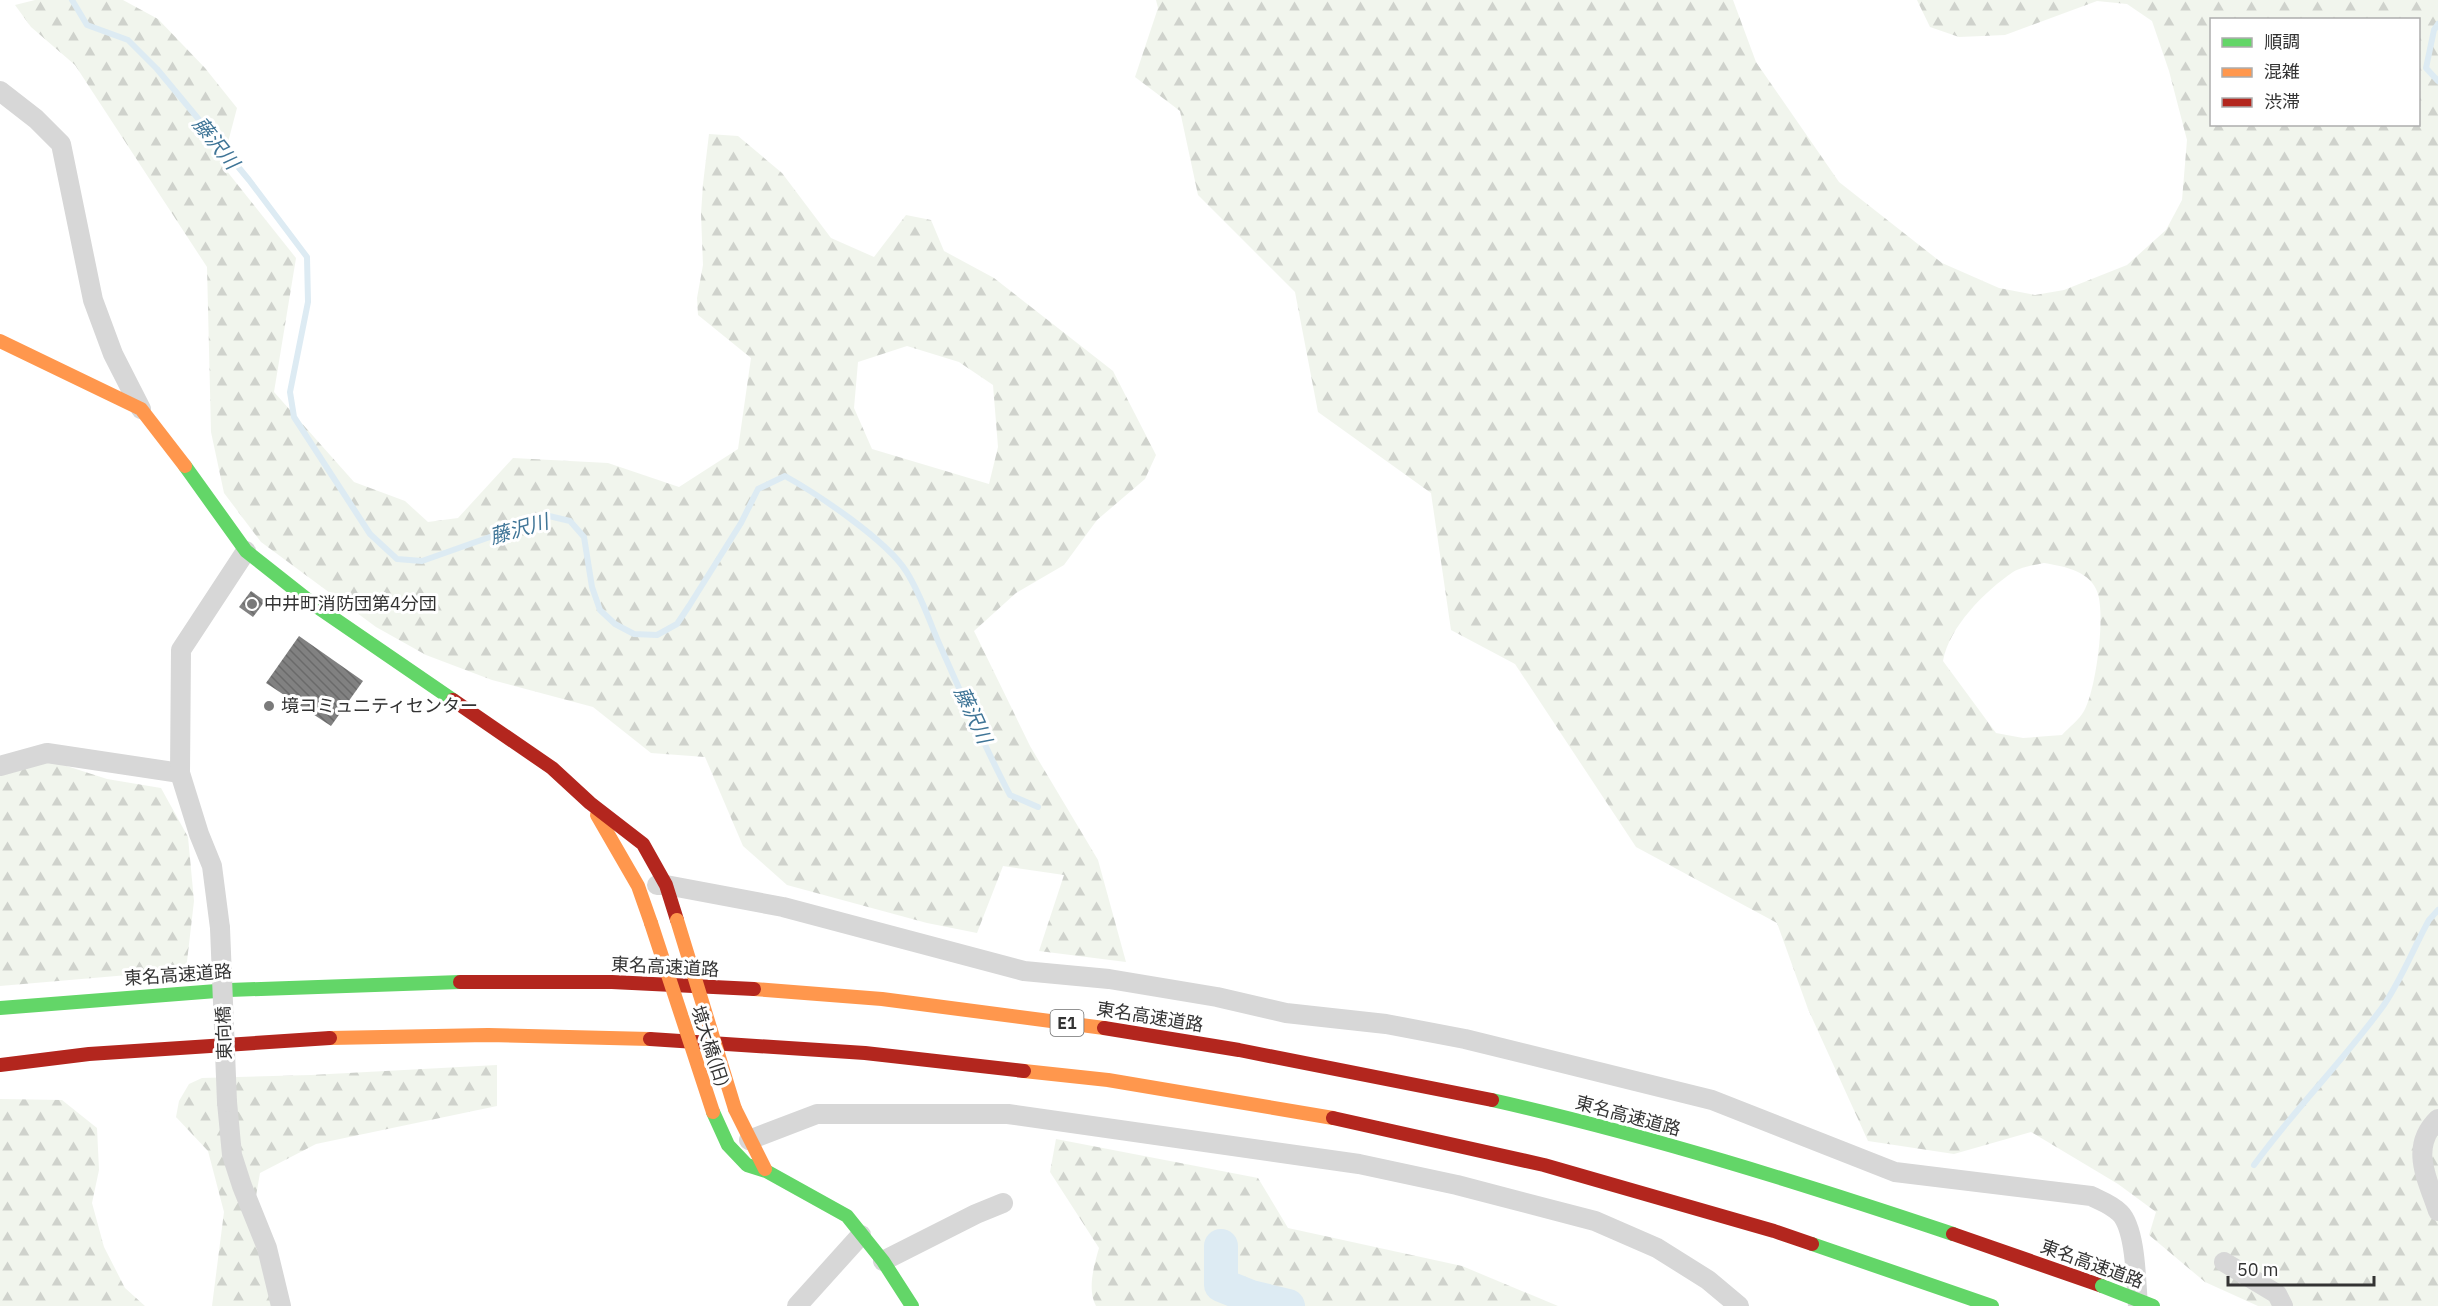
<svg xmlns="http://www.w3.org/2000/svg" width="2438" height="1306" font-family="'IBM Plex Sans','Noto Sans JP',sans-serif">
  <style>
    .forest { fill: url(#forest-firs); fill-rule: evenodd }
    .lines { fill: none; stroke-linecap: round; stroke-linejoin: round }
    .stream { stroke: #ddebf3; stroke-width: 6 }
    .river { stroke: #ddebf3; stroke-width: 34 }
    .building { fill: url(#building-back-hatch) }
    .street { stroke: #d7d7d7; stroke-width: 20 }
    .fast { stroke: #63d668; stroke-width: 14 }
    .slow { stroke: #ff974d; stroke-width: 14 }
    .jam { stroke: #b3261e; stroke-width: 14 }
    .street-bridge { stroke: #d7d7d7; stroke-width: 20 }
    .fast-bridge { stroke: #63d668; stroke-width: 14 }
    .slow-bridge { stroke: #ff974d; stroke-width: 14 }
    .poi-dot { fill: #7a7a7a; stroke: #fff; stroke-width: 2 }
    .labels { text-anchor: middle; stroke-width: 6; stroke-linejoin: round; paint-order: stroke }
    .shield { fill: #fff; stroke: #707070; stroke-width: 1.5 }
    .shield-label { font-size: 16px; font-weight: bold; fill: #333 }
    .poi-label { font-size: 18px; fill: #333; stroke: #fff; text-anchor: start }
    .street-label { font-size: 18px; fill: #333; stroke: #fff }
    .water-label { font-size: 20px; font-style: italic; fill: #3f7597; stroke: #fff }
  </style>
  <defs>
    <pattern id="forest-firs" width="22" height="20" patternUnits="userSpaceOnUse" patternTransform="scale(1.5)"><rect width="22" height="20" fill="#f1f5ed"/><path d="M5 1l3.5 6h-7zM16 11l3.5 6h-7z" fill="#cfd2cc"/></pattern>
    <pattern id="building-back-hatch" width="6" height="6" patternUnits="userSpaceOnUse" patternTransform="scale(1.5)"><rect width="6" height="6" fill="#818181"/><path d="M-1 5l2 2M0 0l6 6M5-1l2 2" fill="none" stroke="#6a6a6a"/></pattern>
  </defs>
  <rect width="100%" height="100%" fill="#fff"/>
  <!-- forest -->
  <g class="forest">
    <path d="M 35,0 L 123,0 L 158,19 L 205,68 L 237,108 L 222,165 L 296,258 L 274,392 L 354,482 L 405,501 L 428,522 L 458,518 L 513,458 L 608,463 L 679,487 L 738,449 L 751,358 L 698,315 L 697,298 L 703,265 L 701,214 L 703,184 L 709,134 L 738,136 L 782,173 L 831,238 L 874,257 L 906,215 L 931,220 L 944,251 L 994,278 L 1113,371 L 1156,455 L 1145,479 L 1097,520 L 1064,565 L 1016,593 L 974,631 L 1030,746 L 1098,860 L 1126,962 L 1039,951 L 1064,875 L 1003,866 L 977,933 L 927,923 L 787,885 L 743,846 L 705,757 L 651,753 L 593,707 L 492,680 L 426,655 L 376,627 L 261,542 L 224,493 L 211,432 L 207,267 L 75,65 L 31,27 L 15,5 ZM 907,346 L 959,362 L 993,385 L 998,447 L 989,484 L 872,449 L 854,408 L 858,362 Z"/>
    <path d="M 1156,0 L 1733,0 L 1756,62 L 1839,182 L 1942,263 L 1999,288 L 2035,295 L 2064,290 L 2127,265 L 2166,230 L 2182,200 L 2187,140 L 2169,71 L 2152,21 L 2127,4 L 2097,1 L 2005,35 L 1959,37 L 1930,27 L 1917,0 L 2438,0 L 2438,1306 L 2258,1306 L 2205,1282 L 2149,1235 L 2156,1212 L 2118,1184 L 2031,1132 L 1954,1154 L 1868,1141 L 1808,1009 L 1777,923 L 1636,847 L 1515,664 L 1451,630 L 1431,493 L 1318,412 L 1295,292 L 1198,195 L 1180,111 L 1135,77 L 1158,8 ZM 2212,20 L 2418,20 L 2418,124 L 2212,124 ZM 2044,563 C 2062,566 2087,570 2096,589 C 2107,609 2096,691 2084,711 C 2079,720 2069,727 2062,735 L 2023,738 L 1996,733 L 1943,661 C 1949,627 1985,591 2013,572 C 2021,567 2035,565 2044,563 Z"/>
    <polygon points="45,759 107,779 161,788 188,837 194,901 186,970 0,986 0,772"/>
    <polygon points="497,1065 497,1106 316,1144 260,1173 256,1196 271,1306 212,1306 224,1212 208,1151 176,1117 179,1101 189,1084 202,1078 311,1075"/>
    <polygon points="0,1099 62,1100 97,1128 99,1170 92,1203 104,1247 125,1288 145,1306 0,1306"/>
    <path d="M 1056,1139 L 1258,1178 L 1288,1228 L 1462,1266 L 1558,1306 L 1096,1306 C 1087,1290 1094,1265 1099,1248 L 1050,1172 Z"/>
  </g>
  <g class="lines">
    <!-- stream -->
    <g class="stream">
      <path d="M 72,0 L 87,25 L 128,40 L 157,69 L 249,180 L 307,257 L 308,302 L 290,392 L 294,417 L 370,534 L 397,559 L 422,561 L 549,516 L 570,521 L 584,537 L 592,587 L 600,610 L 615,624 L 634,634 L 657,635 L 677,624 L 689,606 L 741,523 L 758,489 L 785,476 C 819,495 886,540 906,571 C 922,596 930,624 942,650 C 964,699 985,748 1010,795 L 1038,807"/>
      <polyline points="2438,24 2434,30 2426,68 2438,81"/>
      <path d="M 2254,1165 C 2294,1110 2341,1063 2381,1009 C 2399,985 2414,947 2429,920 L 2438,910"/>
    </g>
    <!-- river -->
    <polyline class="river" points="1221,1246 1221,1285 1251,1297 1288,1306"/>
  </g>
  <!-- building -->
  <g class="building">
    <polygon points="251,591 265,601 253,617 239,607"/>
    <polygon points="299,636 363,681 331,726 266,683"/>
  </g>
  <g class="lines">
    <!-- street -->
    <g class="street">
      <polyline points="0,91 36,119 61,144 93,300 113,354 141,409"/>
      <polyline points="0,766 47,753 180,773"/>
      <path d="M 657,885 L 666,885 L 783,907 L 1024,971 L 1109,979 L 1217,997 L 1286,1013 L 1386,1024 L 1465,1039 L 1712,1100 L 1895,1172 L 2091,1196 C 2101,1201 2111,1204 2120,1213 C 2136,1229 2136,1283 2138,1306"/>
      <polyline points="220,928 212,866 199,834 180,773 181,650 246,551"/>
      <polyline points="227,1102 232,1155 242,1186 267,1248 281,1306"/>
      <path d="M 2438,1119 C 2409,1147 2427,1178 2438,1211"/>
      <polyline points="749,1140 817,1114 1008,1114 1359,1164 1457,1185 1595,1221 1657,1248 1708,1280 1739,1306"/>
      <polyline points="883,1261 976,1214 1003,1203"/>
      <polyline points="2224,1262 2277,1294 2283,1306"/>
      <polyline points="797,1306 861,1235"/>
    </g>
    <!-- fast -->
    <g class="fast">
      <polyline points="185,466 246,551 313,604 453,700"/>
      <polyline points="0,1008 229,990 460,982"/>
      <path d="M 1492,1100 C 1648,1135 1801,1183 1953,1234"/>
      <polyline points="713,1112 728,1145 747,1165 766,1171 847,1216 883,1261 912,1306"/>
      <polyline points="1812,1244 1992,1306"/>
    </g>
    <!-- slow -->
    <g class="slow">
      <polyline points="0,341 141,409 185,466"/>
      <polyline points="597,815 638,886 651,923"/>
      <polyline points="754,989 882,999 1104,1028"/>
      <polyline points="330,1038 488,1035 650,1039"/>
      <polyline points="1024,1071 1108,1080 1333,1118"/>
      <polyline points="735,1109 765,1169"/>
    </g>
    <!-- jam -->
    <g class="jam">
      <polyline points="453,700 552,768 590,803 643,844 666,885 677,920"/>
      <polyline points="460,982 612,982 754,989"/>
      <polyline points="1104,1028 1239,1050 1492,1100"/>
      <polyline points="650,1039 865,1053 1024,1071"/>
      <polyline points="0,1065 89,1054 330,1038"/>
      <polyline points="1333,1118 1544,1165 1774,1231 1812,1244"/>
      <polyline points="1953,1234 2102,1286"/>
    </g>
    <!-- street-bridge -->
    <polyline class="street-bridge" points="220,928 227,1102"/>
    <!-- fast-bridge -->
    <polyline class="fast-bridge" points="2102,1286 2153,1306"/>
    <!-- slow-bridge -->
    <g class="slow-bridge">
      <polyline points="677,920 735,1109"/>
      <polyline points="651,923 713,1112"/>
    </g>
  </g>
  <!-- markers -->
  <g class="poi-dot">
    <circle cx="252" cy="604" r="6"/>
    <circle cx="269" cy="706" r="6"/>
  </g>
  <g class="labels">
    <!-- shield labels -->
    <rect class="shield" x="1050.5" y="1010" width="33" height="26" rx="4.5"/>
    <g class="shield-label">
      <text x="1067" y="1029">E1</text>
    </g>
    <!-- poi labels -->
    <g class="poi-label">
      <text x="264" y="610">中井町消防団第4分団</text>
      <text x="281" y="712">境コミュニティセンター</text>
    </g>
    <!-- street labels -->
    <g class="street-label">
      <text transform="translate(665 967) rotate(3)" y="6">東名高速道路</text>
      <text transform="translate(178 975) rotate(-4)" y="6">東名高速道路</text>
      <text transform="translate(1150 1017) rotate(9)" y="6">東名高速道路</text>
      <text transform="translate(224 1033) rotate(-92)" y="6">東向橋</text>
      <text transform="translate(710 1046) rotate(72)" y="6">境大橋(旧)</text>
      <text transform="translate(1628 1116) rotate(15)" y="6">東名高速道路</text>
      <text transform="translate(2092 1264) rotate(20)" y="6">東名高速道路</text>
    </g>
    <!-- water labels -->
    <g class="water-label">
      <text transform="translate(216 143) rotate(51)" y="7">藤沢川</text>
      <text transform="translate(519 529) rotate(-16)" y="7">藤沢川</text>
      <text transform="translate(973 715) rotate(65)" y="7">藤沢川</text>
    </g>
  </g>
  <!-- legend -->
  <rect x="2210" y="18" width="210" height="108" fill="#ffffff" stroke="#adadad" stroke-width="1.5"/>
  <rect x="2222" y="38" width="30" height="9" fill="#63d668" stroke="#adadad" stroke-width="1.5"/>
  <text x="2264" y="48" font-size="18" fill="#333333">順調</text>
  <rect x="2222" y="68" width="30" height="9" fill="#ff974d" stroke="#adadad" stroke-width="1.5"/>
  <text x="2264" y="78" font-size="18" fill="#333333">混雑</text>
  <rect x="2222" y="98" width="30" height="9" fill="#b3261e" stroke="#adadad" stroke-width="1.5"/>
  <text x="2264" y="108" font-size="18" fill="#333333">渋滞</text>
  <!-- scale -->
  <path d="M2228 1276v9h146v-9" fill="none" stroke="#333333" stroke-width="3"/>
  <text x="2237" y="1276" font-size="18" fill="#333333" stroke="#ffffff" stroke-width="4.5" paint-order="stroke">50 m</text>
</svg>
